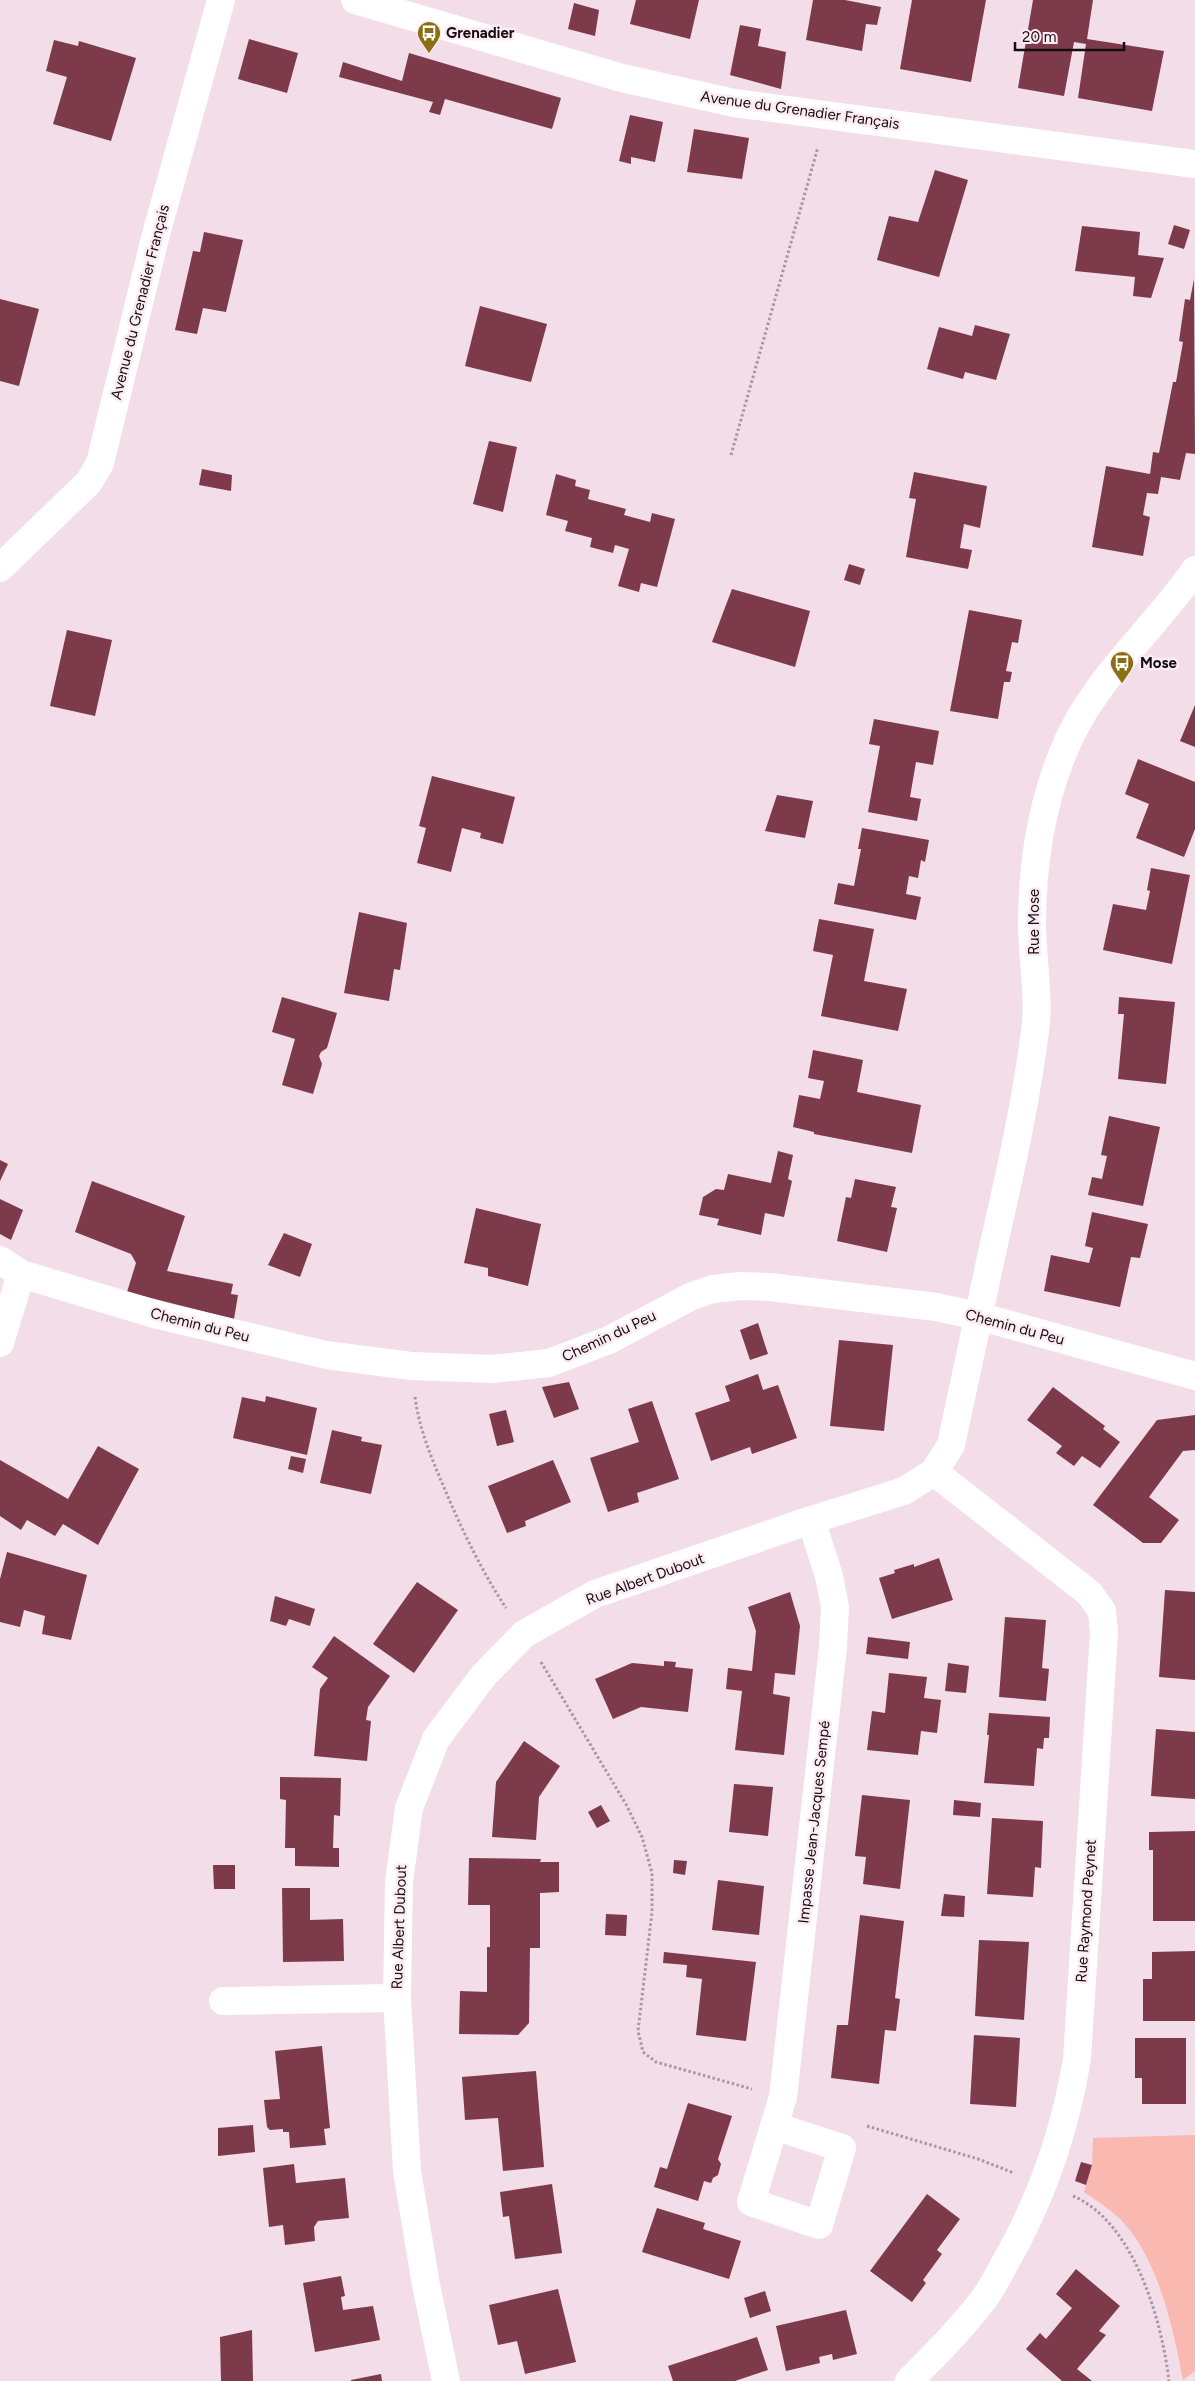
<svg xmlns="http://www.w3.org/2000/svg" width="1195" height="2381" font-family="Figtree,sans-serif">
  <style>
    .grass { fill: #f9b9b0 }
    .building { fill: #7d3a4a }
    .lines { fill: none; stroke-linecap: round; stroke-linejoin: round }
    .path { stroke: #a7979f; stroke-width: 3; stroke-dasharray: 2.5 2.5; stroke-linecap: butt }
    .street { stroke: #fff; stroke-width: 28 }
    .primary { stroke: #fff; stroke-width: 28 }
    .labels { text-anchor: middle; stroke-width: 5; stroke-linejoin: round; paint-order: stroke }
    .poi-label { font-size: 15px; font-weight: bold; fill: #140d11; stroke: #fdebf4; text-anchor: start }
    .street-label { font-size: 15px; fill: #140d11; stroke: #fdebf4 }
  </style>
  <rect width="100%" height="100%" fill="#f2dde8"/>
  <!-- grass -->
  <path class="grass" d="M 1195,2135 L 1195,2371 L 1183,2380 C 1173,2328 1158,2255 1118,2217 C 1108,2208 1096,2200 1084,2192 L 1092,2165 L 1093,2138 Z"/>
  <!-- building -->
  <g class="building">
    <polygon points="636,0 699,0 690,39 630,24"/>
    <polygon points="813,0 845,0 881,7 877,25 866,24 862,51 806,40"/>
    <polygon points="912,0 986,0 971,82 900,69"/>
    <polygon points="1033,0 1093,0 1087,39 1164,51 1152,111 1078,98 1086,44 1074,42 1064,96 1018,88"/>
    <polygon points="574,3 599,10 595,36 568,29"/>
    <polygon points="740,25 761,29 758,46 786,52 781,89 730,75"/>
    <polygon points="249,39 298,53 287,93 238,79"/>
    <polygon points="54,40 78,46 79,41 136,58 111,141 53,124 67,77 46,71"/>
    <polygon points="409,53 561,98 552,129 445,99 440,115 429,112 433,102 339,77 343,62 402,81"/>
    <polygon points="630,115 663,122 655,162 631,157 631,164 619,161"/>
    <polygon points="694,129 749,138 742,179 687,172"/>
    <polygon points="935,170 968,180 939,277 877,260 889,216 918,222"/>
    <polygon points="1174,225 1190,230 1184,249 1168,244"/>
    <polygon points="1082,226 1140,232 1138,255 1164,258 1151,298 1133,296 1135,277 1075,271"/>
    <polygon points="204,232 243,240 226,312 203,308 197,334 175,330 193,251 200,252"/>
    <polygon points="1194,279 1195,454 1186,453 1180,480 1161,477 1158,494 1147,493 1143,515 1150,517 1143,556 1092,547 1106,466 1150,474 1153,452 1159,453 1173,382 1176,382 1183,342 1179,341 1185,299 1190,300"/>
    <polygon points="0,299 39,309 19,386 0,381"/>
    <polygon points="480,306 547,324 531,382 465,366"/>
    <polygon points="975,325 1010,334 996,380 965,372 963,379 927,369 939,327 972,336"/>
    <polygon points="489,441 517,447 503,512 473,504"/>
    <polygon points="202,469 232,475 231,491 199,485"/>
    <polygon points="914,472 987,486 980,528 964,524 960,548 972,550 968,569 906,557 916,499 909,498"/>
    <polygon points="556,474 576,480 575,486 590,490 588,499 626,509 624,515 650,522 652,513 675,519 657,587 641,583 639,592 618,586 629,549 615,545 613,553 590,547 592,538 565,531 568,521 546,515"/>
    <polygon points="849,564 865,569 860,585 844,580"/>
    <polygon points="732,589 810,611 795,667 712,642"/>
    <polygon points="969,610 1022,620 1018,643 1012,642 1006,671 1012,672 1010,682 1004,682 998,719 950,711"/>
    <polygon points="67,630 112,640 95,716 50,706"/>
    <polygon points="1195,705 1195,747 1180,741"/>
    <polygon points="874,719 939,731 933,765 916,762 910,797 921,799 917,821 868,812 880,746 869,744"/>
    <polygon points="1138,759 1195,782 1195,829 1184,857 1136,838 1149,804 1125,794"/>
    <polygon points="432,776 515,797 503,844 480,838 481,833 462,828 451,872 417,863 426,828 419,826"/>
    <polygon points="777,795 813,801 805,838 765,831"/>
    <polygon points="862,828 929,840 925,862 921,860 918,878 909,876 906,894 921,897 916,920 834,904 838,883 854,886 861,849 858,849"/>
    <polygon points="1151,868 1190,875 1172,964 1103,950 1113,904 1146,910 1150,891 1147,890"/>
    <polygon points="359,912 407,923 400,970 394,969 389,1001 344,993"/>
    <polygon points="819,919 874,929 864,981 907,989 898,1031 821,1016 833,955 813,951"/>
    <polygon points="282,997 337,1013 327,1048 321,1052 319,1056 322,1064 313,1094 282,1085 295,1039 272,1032"/>
    <polygon points="1119,997 1175,1002 1166,1084 1118,1079 1124,1014 1118,1014"/>
    <polygon points="813,1050 863,1060 857,1092 921,1105 912,1153 814,1134 814,1132 793,1127 799,1095 820,1099 824,1081 808,1078"/>
    <polygon points="1109,1116 1160,1127 1143,1206 1088,1195 1092,1177 1102,1179 1107,1156 1101,1155"/>
    <polygon points="778,1151 793,1155 788,1179 792,1181 784,1217 765,1213 761,1235 717,1225 719,1219 699,1215 703,1197 716,1189 724,1190 728,1174 771,1183"/>
    <polygon points="0,1160 8,1164 0,1181"/>
    <polygon points="855,1179 896,1187 891,1207 897,1208 887,1252 837,1241 846,1197 851,1198"/>
    <polygon points="92,1181 185,1216 167,1271 233,1284 231,1294 238,1295 234,1319 127,1292 136,1263 131,1254 75,1232"/>
    <polygon points="0,1199 23,1210 11,1240 0,1234"/>
    <polygon points="476,1208 541,1224 528,1286 488,1276 488,1268 464,1263"/>
    <polygon points="1092,1212 1148,1224 1140,1258 1131,1257 1120,1307 1044,1291 1051,1255 1089,1263 1093,1248 1085,1246"/>
    <polygon points="284,1233 312,1244 300,1277 268,1265"/>
    <polygon points="758,1323 768,1354 750,1360 740,1330"/>
    <polygon points="839,1340 893,1345 884,1431 830,1426"/>
    <polygon points="758,1374 763,1390 778,1385 797,1438 752,1454 750,1447 711,1461 695,1413 730,1401 725,1386"/>
    <polygon points="569,1382 579,1409 554,1418 542,1387"/>
    <polygon points="1053,1387 1105,1426 1103,1429 1120,1442 1100,1468 1082,1456 1074,1466 1056,1453 1062,1446 1027,1420"/>
    <polygon points="266,1396 317,1408 307,1455 233,1438 242,1397 265,1402"/>
    <polygon points="652,1401 679,1479 637,1493 639,1502 608,1512 590,1458 639,1442 628,1409"/>
    <polygon points="506,1410 514,1442 497,1446 489,1414"/>
    <polygon points="1195,1415 1195,1450 1183,1451 1149,1497 1179,1520 1161,1543 1143,1543 1093,1505 1157,1420"/>
    <polygon points="332,1430 362,1437 361,1441 382,1445 371,1494 320,1483"/>
    <polygon points="98,1446 139,1469 98,1545 63,1524 55,1536 27,1520 21,1530 0,1516 0,1460 68,1499"/>
    <polygon points="291,1456 306,1459 303,1473 288,1469"/>
    <polygon points="553,1460 571,1502 525,1521 526,1526 507,1533 488,1486"/>
    <polygon points="7,1552 87,1575 71,1640 42,1634 45,1616 24,1610 20,1627 0,1622 0,1579"/>
    <polygon points="939,1558 953,1600 892,1619 879,1578 895,1573 894,1570 914,1564 914,1567"/>
    <polygon points="417,1582 458,1610 414,1673 373,1644"/>
    <polygon points="1165,1590 1195,1592 1195,1680 1159,1677"/>
    <polygon points="790,1592 800,1626 795,1675 775,1673 773,1694 790,1697 784,1755 735,1750 742,1691 726,1689 728,1668 752,1671 756,1631 748,1607"/>
    <polygon points="275,1596 315,1609 310,1626 289,1619 286,1626 270,1621"/>
    <polygon points="1005,1617 1046,1620 1042,1668 1049,1669 1046,1701 999,1697"/>
    <polygon points="334,1636 390,1676 368,1707 366,1720 371,1721 367,1761 314,1756 320,1689 328,1678 312,1667"/>
    <polygon points="868,1637 910,1642 908,1659 866,1654"/>
    <polygon points="664,1661 676,1662 675,1667 693,1669 688,1712 641,1707 613,1719 595,1679 632,1663 664,1666"/>
    <polygon points="948,1663 969,1666 966,1693 945,1691"/>
    <polygon points="889,1673 927,1677 924,1698 941,1700 937,1733 921,1731 918,1755 867,1750 872,1711 885,1713"/>
    <polygon points="989,1713 1050,1717 1049,1738 1044,1738 1043,1749 1037,1748 1034,1786 984,1783 989,1735 987,1735"/>
    <polygon points="1156,1729 1195,1732 1195,1799 1151,1796"/>
    <polygon points="524,1741 560,1766 539,1797 536,1840 492,1837 496,1782"/>
    <polygon points="280,1777 341,1778 340,1816 334,1815 333,1848 339,1848 339,1867 295,1866 295,1848 285,1848 286,1800 280,1799"/>
    <polygon points="734,1784 773,1787 768,1836 729,1832"/>
    <polygon points="862,1795 910,1800 900,1889 863,1884 866,1857 855,1856"/>
    <polygon points="954,1800 981,1803 980,1817 953,1815"/>
    <polygon points="601,1805 610,1821 597,1828 588,1812"/>
    <polygon points="992,1818 1043,1821 1041,1868 1035,1867 1033,1897 987,1894"/>
    <polygon points="1195,1831 1195,1921 1153,1921 1153,1850 1149,1850 1149,1832"/>
    <polygon points="469,1858 541,1859 540,1862 559,1862 559,1892 540,1893 540,1948 530,1948 529,2023 518,2035 459,2034 460,1991 487,1992 487,1947 490,1947 490,1905 468,1905"/>
    <polygon points="674,1860 687,1861 685,1875 673,1873"/>
    <polygon points="213,1865 235,1865 235,1889 214,1889"/>
    <polygon points="718,1880 764,1886 759,1935 712,1930"/>
    <polygon points="282,1888 310,1888 310,1920 343,1919 344,1961 283,1962"/>
    <polygon points="944,1894 965,1896 964,1917 941,1916"/>
    <polygon points="606,1914 627,1915 626,1936 605,1935"/>
    <polygon points="860,1915 904,1921 895,1998 900,1999 896,2031 885,2030 879,2084 831,2078 837,2025 848,2025"/>
    <polygon points="979,1940 1029,1942 1024,2020 975,2016"/>
    <polygon points="1195,1951 1195,2021 1143,2021 1143,1979 1152,1979 1152,1952"/>
    <polygon points="664,1952 756,1962 746,2041 696,2035 702,1979 686,1977 687,1965 663,1963"/>
    <polygon points="974,2035 1020,2038 1016,2107 970,2104"/>
    <polygon points="1135,2038 1186,2038 1186,2104 1142,2104 1142,2078 1135,2078"/>
    <polygon points="322,2046 330,2128 324,2129 326,2145 290,2148 289,2132 283,2132 283,2129 270,2130 267,2127 264,2100 280,2099 275,2051"/>
    <polygon points="536,2071 544,2167 503,2171 498,2118 465,2120 462,2077"/>
    <polygon points="688,2103 732,2116 718,2159 721,2164 718,2175 713,2178 711,2183 704,2181 698,2201 654,2187 660,2167 667,2169"/>
    <polygon points="253,2125 255,2152 218,2156 218,2128"/>
    <polygon points="1081,2162 1092,2165 1086,2185 1075,2181"/>
    <polygon points="294,2164 296,2183 345,2178 349,2218 318,2221 314,2227 315,2241 285,2245 283,2225 269,2227 263,2168"/>
    <polygon points="552,2184 562,2253 515,2259 509,2216 503,2217 500,2192"/>
    <polygon points="927,2194 960,2219 937,2250 942,2254 923,2280 926,2283 912,2302 870,2271"/>
    <polygon points="657,2208 705,2223 703,2229 741,2241 729,2279 642,2252"/>
    <polygon points="1076,2269 1120,2306 1099,2331 1106,2335 1077,2369 1092,2381 1062,2381 1026,2349 1040,2333 1046,2339 1072,2308 1056,2294"/>
    <polygon points="341,2276 345,2296 341,2297 343,2310 373,2306 380,2340 315,2352 303,2283"/>
    <polygon points="558,2289 576,2362 525,2374 517,2341 498,2345 489,2305"/>
    <polygon points="765,2291 771,2311 750,2318 744,2298"/>
    <polygon points="846,2310 857,2354 833,2360 832,2354 819,2357 820,2363 786,2371 776,2326"/>
    <polygon points="252,2330 253,2381 221,2381 220,2337"/>
    <polygon points="757,2337 768,2370 735,2381 673,2381 668,2366"/>
    <polygon points="381,2374 382,2381 351,2381 351,2380"/>
  </g>
  <g class="lines">
    <!-- path -->
    <g class="path">
      <polyline points="731,455 818,147"/>
      <path d="M 415,1397 C 419,1428 431,1457 443,1485 C 461,1528 481,1570 506,1608"/>
      <polyline points="541,1662 627,1806 642,1837 652,1873 652,1912 638,2031 643,2052 656,2062 752,2089"/>
      <polyline points="867,2126 978,2159 1014,2173"/>
      <path d="M 1073,2196 C 1134,2222 1162,2321 1169,2381"/>
    </g>
    <!-- street -->
    <g class="street">
      <polyline points="0,568 89,482 100,463 155,238 221,0"/>
      <polyline points="0,1260 21,1274 158,1315 326,1355 411,1366 492,1369 549,1363 609,1340 692,1296 713,1289 740,1286 770,1287 936,1307 978,1316 1195,1376"/>
      <polyline points="0,1343 21,1274"/>
      <polyline points="223,2001 397,1998"/>
      <polyline points="774,2126 842,2148 819,2225 751,2202 783,2097 833,1647 835,1607 829,1576 811,1520"/>
      <path d="M 446,2381 L 426,2285 L 407,2171 L 397,1998 L 399,1882 L 409,1808 L 436,1739 L 484,1675 L 524,1634 L 595,1594 L 811,1520 L 904,1491 L 934,1472 L 951,1445 C 965,1379 979,1314 993,1248 C 1010,1173 1027,1099 1036,1023 C 1039,991 1032,957 1032,925 C 1032,866 1040,810 1062,755 C 1090,682 1151,633 1195,570"/>
      <path d="M 909,2381 C 936,2354 963,2327 986,2296 C 993,2286 999,2274 1005,2263 C 1042,2199 1065,2131 1077,2059 L 1104,1632 L 1102,1611 L 1089,1593 L 934,1472"/>
    </g>
    <!-- primary -->
    <polyline class="primary" points="355,0 622,78 734,103 1195,164"/>
  </g>
  <!-- icons -->
  <defs>
    <g id="bus-pin" transform="scale(1.25)"><path d="M0 17L-7.5 6A9.5 9.5 0 1 1 7.5 6Z" fill="#8a6f10" stroke="#fdebf4"/><path d="M-5-6H5V4H4V6H2V4H-2V6H-4V4H-5ZM-3.5-4V0h7V-4ZM-3.5 1.2v1.5H-2V1.2ZM2 1.2v1.5H3.5V1.2Z" fill="#fff"/></g>
  </defs>
  <g fill-rule="evenodd">
    <use href="#bus-pin" x="429" y="33"/>
    <use href="#bus-pin" x="1122" y="663"/>
  </g>
  <g class="labels">
    <!-- poi labels -->
    <g class="poi-label">
      <text x="446" y="38">Grenadier</text>
      <text x="1140" y="668">Mose</text>
    </g>
    <!-- street labels -->
    <g class="street-label">
      <text transform="translate(800 110) rotate(8)" y="5">Avenue du Grenadier Français</text>
      <text transform="translate(140 302) rotate(-76)" y="5">Avenue du Grenadier Français</text>
      <text transform="translate(1034 922) rotate(-90)" y="5">Rue Mose</text>
      <text transform="translate(200 1325) rotate(14)" y="5">Chemin du Peu</text>
      <text transform="translate(1015 1327) rotate(15)" y="5">Chemin du Peu</text>
      <text transform="translate(609 1336) rotate(-25)" y="5">Chemin du Peu</text>
      <text transform="translate(645 1579) rotate(-20)" y="5">Rue Albert Dubout</text>
      <text transform="translate(814 1822) rotate(-84)" y="5">Impasse Jean-Jacques Sempé</text>
      <text transform="translate(1086 1911) rotate(-86)" y="5">Rue Raymond Peynet</text>
      <text transform="translate(399 1927) rotate(-88)" y="5">Rue Albert Dubout</text>
    </g>
  </g>
  <!-- scale -->
  <path d="M1015 42v8h109v-8" fill="none" stroke="#140d11" stroke-width="2.5"/>
  <text x="1022" y="42" font-size="15" fill="#140d11" stroke="#fdebf4" stroke-width="4" paint-order="stroke">20 m</text>
</svg>
